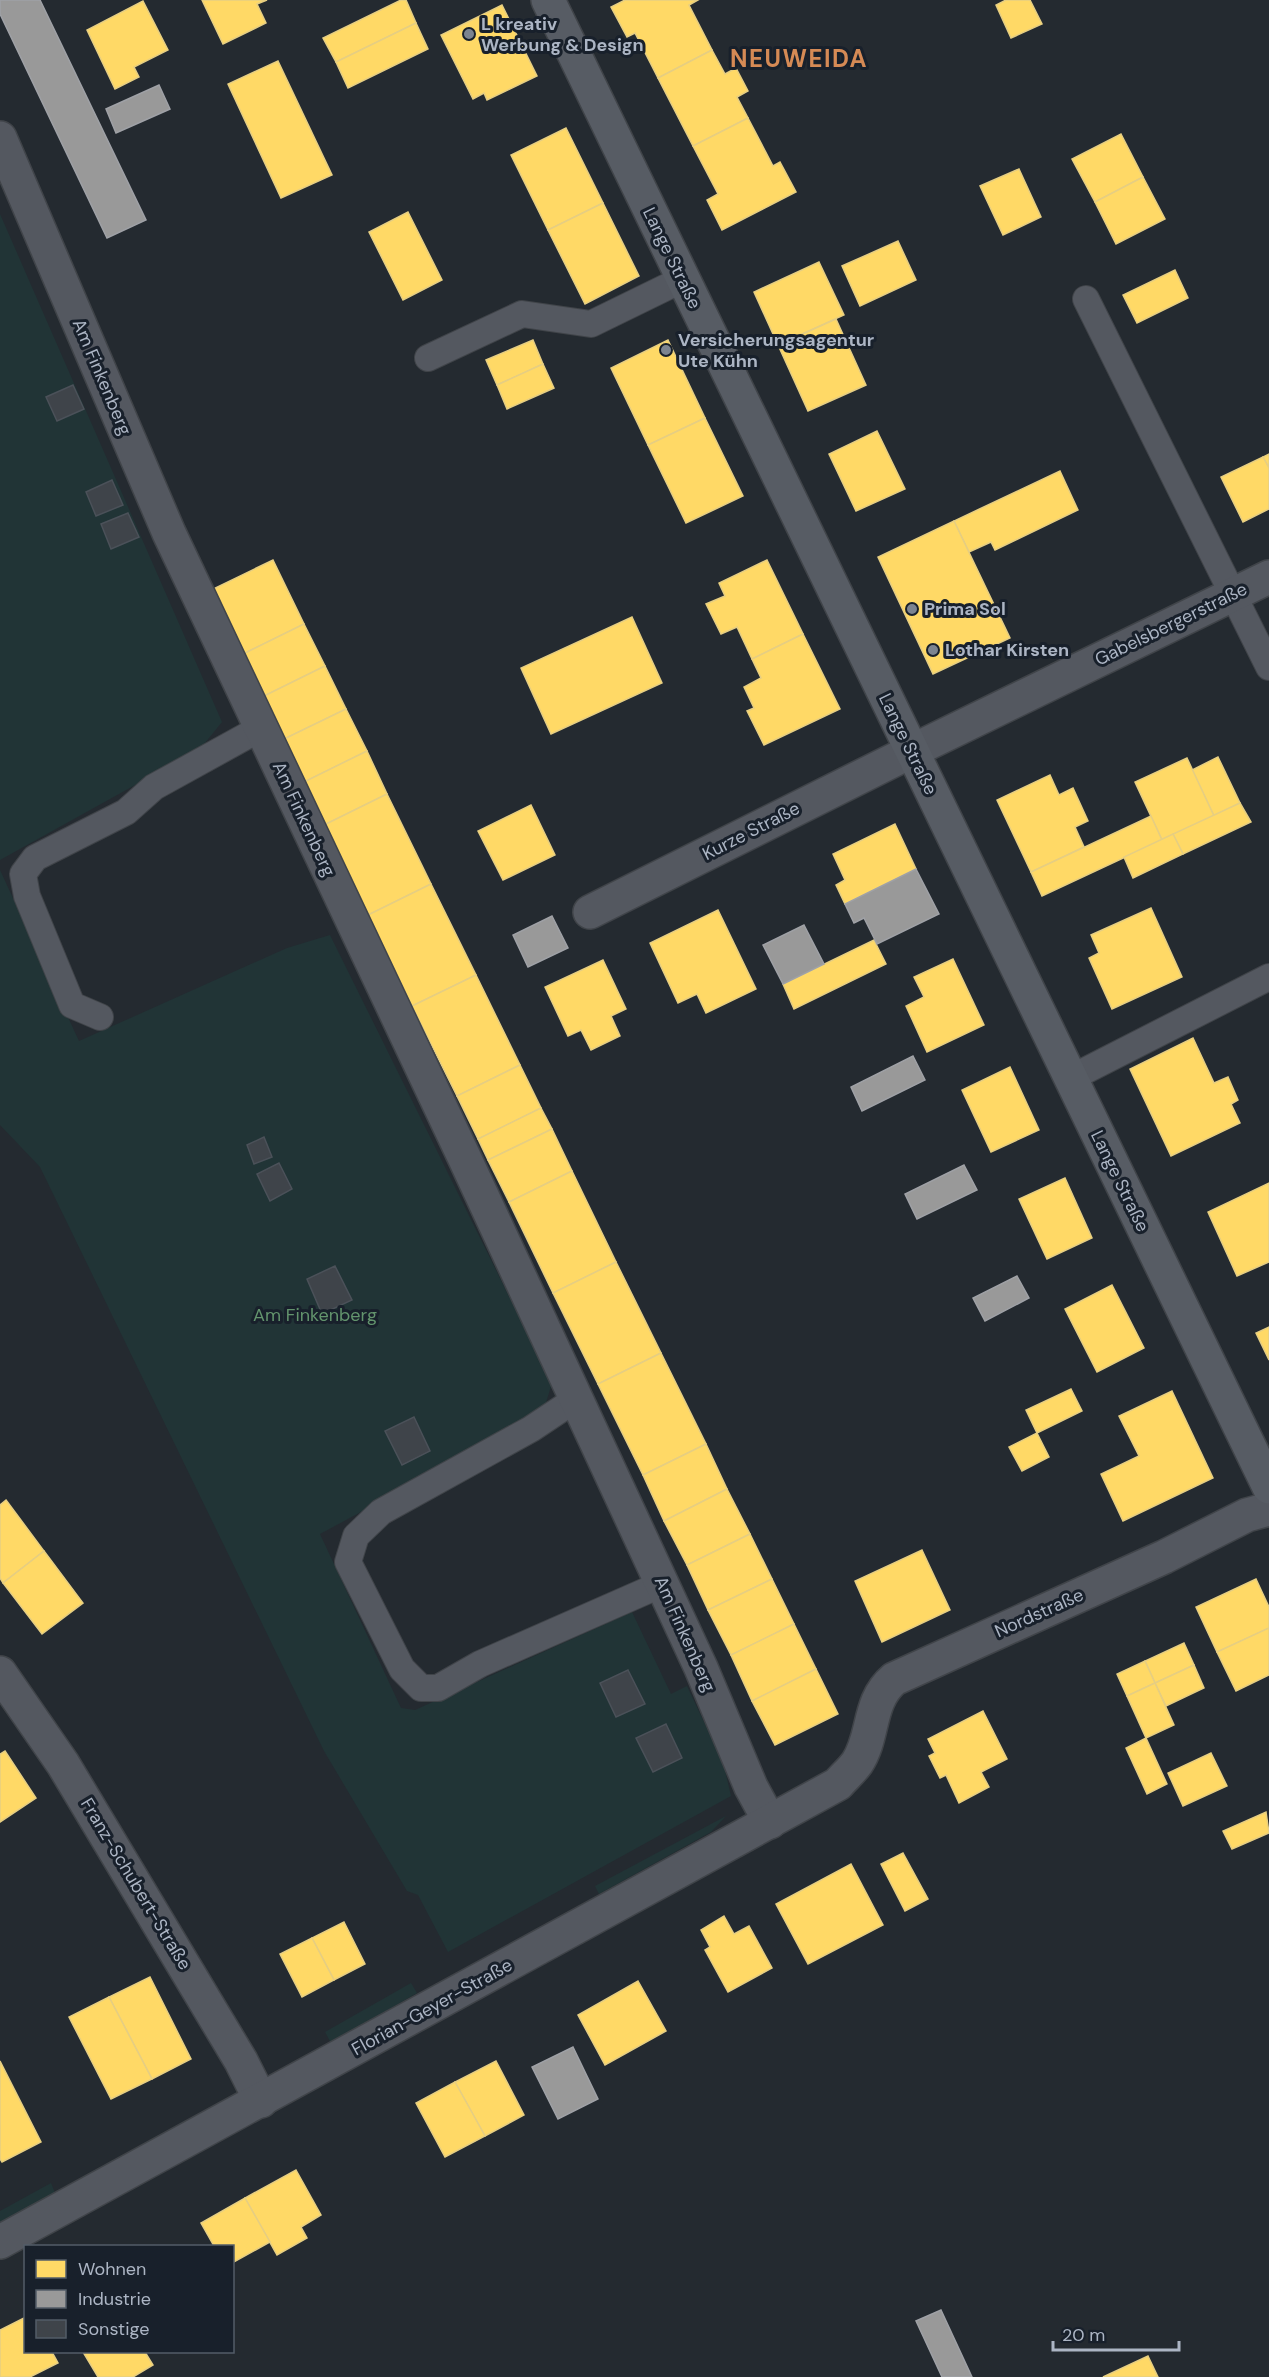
<svg xmlns="http://www.w3.org/2000/svg" width="1269" height="2377" font-family="'DM Sans',sans-serif">
  <style>
    .green { fill: #213436 }
    .homes { fill: #ffd966; stroke: #e6ce82; stroke-width: 1.5 }
    .industry { fill: #999; stroke: #9fa1a6; stroke-width: 1.5 }
    .building { fill: #3f444a; stroke: #4b5159; stroke-width: 1.5 }
    .lines { fill: none; stroke-linecap: round; stroke-linejoin: round }
    .lane-casing { stroke: #404449; stroke-width: 28 }
    .street-casing { stroke: #404449; stroke-width: 36 }
    .secondary-casing { stroke: #404449; stroke-width: 36 }
    .lane { stroke: #545860; stroke-width: 26 }
    .street { stroke: #545860; stroke-width: 33 }
    .secondary { stroke: #575c64; stroke-width: 33 }
    .poi-dot { fill: #7c8490; stroke: #18202b; stroke-width: 2 }
    .labels { text-anchor: middle; stroke-width: 6; stroke-linejoin: round; paint-order: stroke }
    .poi-label { font-size: 18px; font-weight: bold; fill: #acb5c4; stroke: #18202b; text-anchor: start }
    .street-label { font-size: 18px; fill: #acb5c4; stroke: #18202b }
    .park-label { font-size: 18px; fill: #63946d; stroke: #18202b }
    .district-label { font-size: 24px; font-weight: bold; letter-spacing: 1.5px; fill: #d58a55; stroke: #18202b }
  </style>
  <rect width="100%" height="100%" fill="#242a30"/>
  <!-- green -->
  <g class="green">
    <polygon points="0,214 222,722 200,749 0,860"/>
    <polygon points="0,870 79,1041 287,948 330,935 552,1383 545,1406 530,1421 320,1534 401,1708 415,1710 632,1612 671,1694 687,1686 723,1762 731,1796 448,1952 418,1895 407,1891 324,1751 40,1167 0,1125"/>
    <polygon points="726,1816 711,1832 599,1894 595,1886"/>
    <polygon points="411,1983 417,1993 331,2043 325,2032"/>
    <polygon points="51,2183 55,2193 0,2223 0,2211"/>
  </g>
  <!-- homes -->
  <g class="homes">
    <polygon points="202,0 267,0 257,4 266,23 223,44"/>
    <polygon points="401,0 406,0 416,23 336,62 323,38"/>
    <polygon points="625,0 698,0 689,5 712,50 658,78 635,33 627,37 611,7"/>
    <polygon points="1006,0 1030,0 1042,24 1011,38 996,5"/>
    <polygon points="143,1 168,50 134,67 139,77 115,89 87,30"/>
    <polygon points="502,5 537,76 487,100 484,93 473,99 441,35"/>
    <polygon points="416,23 428,49 348,88 336,62"/>
    <polygon points="712,50 725,74 736,68 748,91 737,97 748,118 693,146 658,78"/>
    <polygon points="278,61 332,175 281,198 228,84"/>
    <polygon points="748,118 773,166 780,162 796,192 722,230 707,200 718,194 693,146"/>
    <polygon points="566,128 603,203 548,230 511,155"/>
    <polygon points="1121,134 1143,177 1095,202 1072,159"/>
    <polygon points="1019,169 1041,217 1003,235 980,186"/>
    <polygon points="1143,177 1165,219 1116,244 1095,202"/>
    <polygon points="603,203 639,276 585,304 548,230"/>
    <polygon points="408,212 442,280 403,300 369,232"/>
    <polygon points="898,241 916,280 860,306 842,266"/>
    <polygon points="819,262 844,315 778,345 754,292"/>
    <polygon points="1175,270 1188,298 1137,323 1123,295"/>
    <polygon points="836,319 866,385 808,411 778,345"/>
    <polygon points="533,340 543,364 497,385 486,360"/>
    <polygon points="668,340 705,418 648,445 611,368"/>
    <polygon points="543,364 554,388 507,409 497,385"/>
    <polygon points="705,418 743,496 686,523 648,445"/>
    <polygon points="877,431 905,489 856,511 829,454"/>
    <polygon points="1269,454 1269,468 1263,457"/>
    <polygon points="1263,457 1269,468 1269,509 1243,522 1221,477"/>
    <polygon points="1060,471 1078,510 995,550 991,542 969,552 954,521"/>
    <polygon points="954,521 1010,638 933,674 878,557"/>
    <polygon points="273,560 304,624 241,655 209,591"/>
    <polygon points="767,560 803,634 752,659 737,627 721,634 706,604 725,596 719,583"/>
    <polygon points="632,617 662,683 551,734 521,668"/>
    <polygon points="304,624 325,666 262,697 241,655"/>
    <polygon points="803,634 840,709 764,745 747,711 754,708 744,687 761,678 752,659"/>
    <polygon points="325,666 346,709 282,740 262,697"/>
    <polygon points="346,709 367,751 304,782 282,740"/>
    <polygon points="367,751 387,794 324,825 304,782"/>
    <polygon points="1218,757 1240,803 1214,816 1192,770"/>
    <polygon points="1187,758 1214,816 1162,840 1135,782"/>
    <polygon points="1050,775 1059,795 1073,788 1088,821 1075,827 1084,847 1031,872 997,800"/>
    <polygon points="387,794 431,884 368,915 324,825"/>
    <polygon points="1240,803 1251,822 1183,854 1173,834"/>
    <polygon points="531,805 555,855 503,880 478,831"/>
    <polygon points="1151,816 1162,840 1042,896 1031,872"/>
    <polygon points="895,824 916,869 845,904 836,885 845,880 833,854"/>
    <polygon points="1173,834 1183,854 1133,878 1124,857"/>
    <polygon points="431,884 476,975 412,1006 368,915"/>
    <polygon points="1151,908 1182,977 1112,1009 1089,958 1099,953 1091,935"/>
    <polygon points="718,910 756,989 706,1013 697,994 678,1003 650,943"/>
    <polygon points="874,940 886,964 794,1009 783,984"/>
    <polygon points="953,959 984,1025 927,1052 906,1006 924,997 914,977"/>
    <polygon points="603,960 626,1009 611,1016 620,1036 591,1050 581,1030 568,1036 545,987"/>
    <polygon points="476,975 520,1065 457,1096 412,1006"/>
    <polygon points="1193,1038 1214,1083 1228,1077 1238,1100 1231,1104 1240,1123 1171,1156 1130,1069"/>
    <polygon points="520,1065 541,1108 478,1139 457,1096"/>
    <polygon points="1010,1067 1039,1130 991,1152 962,1090"/>
    <polygon points="541,1108 552,1129 488,1160 478,1139"/>
    <polygon points="552,1129 572,1171 509,1202 488,1160"/>
    <polygon points="572,1171 616,1262 553,1293 509,1202"/>
    <polygon points="1065,1178 1092,1238 1047,1259 1019,1199"/>
    <polygon points="1269,1183 1269,1262 1237,1276 1208,1212"/>
    <polygon points="616,1262 661,1353 598,1384 553,1293"/>
    <polygon points="1112,1285 1144,1348 1097,1372 1065,1309"/>
    <polygon points="1269,1327 1269,1360 1256,1333"/>
    <polygon points="661,1353 706,1444 643,1475 598,1384"/>
    <polygon points="1071,1389 1082,1411 1037,1433 1026,1410"/>
    <polygon points="1172,1391 1213,1478 1123,1521 1101,1474 1139,1456 1119,1416"/>
    <polygon points="1037,1433 1049,1457 1022,1471 1009,1447"/>
    <polygon points="706,1444 727,1489 664,1521 643,1475"/>
    <polygon points="727,1489 750,1534 687,1565 664,1521"/>
    <polygon points="6,1500 44,1551 3,1583 0,1578 0,1505"/>
    <polygon points="750,1534 772,1579 708,1610 687,1565"/>
    <polygon points="922,1550 950,1610 882,1642 855,1581"/>
    <polygon points="44,1551 83,1603 42,1634 3,1583"/>
    <polygon points="772,1579 794,1624 731,1655 708,1610"/>
    <polygon points="1256,1579 1269,1607 1269,1628 1217,1652 1196,1607"/>
    <polygon points="794,1624 816,1669 752,1701 731,1655"/>
    <polygon points="1269,1628 1269,1675 1236,1691 1217,1652"/>
    <polygon points="1184,1643 1194,1665 1155,1683 1145,1661"/>
    <polygon points="1145,1661 1155,1683 1127,1696 1117,1674"/>
    <polygon points="1194,1665 1204,1688 1166,1706 1155,1683"/>
    <polygon points="816,1669 838,1714 775,1745 752,1701"/>
    <polygon points="1155,1683 1174,1725 1146,1738 1127,1696"/>
    <polygon points="983,1711 1007,1759 981,1772 989,1787 959,1803 946,1775 940,1778 929,1756 935,1753 928,1739"/>
    <polygon points="1146,1738 1167,1784 1147,1794 1126,1748"/>
    <polygon points="5,1751 36,1798 0,1822 0,1754"/>
    <polygon points="1211,1753 1227,1786 1183,1806 1168,1773"/>
    <polygon points="1266,1812 1269,1833 1232,1849 1223,1831"/>
    <polygon points="903,1853 928,1899 905,1911 881,1864"/>
    <polygon points="851,1864 883,1925 808,1964 776,1904"/>
    <polygon points="724,1916 734,1934 749,1926 772,1968 728,1992 705,1950 710,1947 701,1930"/>
    <polygon points="344,1922 365,1964 334,1980 312,1938"/>
    <polygon points="312,1938 334,1980 302,1997 280,1954"/>
    <polygon points="150,1977 191,2059 152,2079 109,1997"/>
    <polygon points="638,1981 666,2031 605,2065 578,2015"/>
    <polygon points="109,1997 152,2079 111,2099 69,2017"/>
    <polygon points="0,2061 41,2142 2,2162 0,2159"/>
    <polygon points="496,2061 524,2115 485,2136 455,2082"/>
    <polygon points="455,2082 485,2136 445,2157 416,2103"/>
    <polygon points="296,2170 321,2215 301,2227 307,2238 277,2255 245,2198"/>
    <polygon points="245,2198 270,2242 232,2263 232,2246 214,2246 201,2223"/>
    <polygon points="26,2317 26,2352 52,2352 58,2363 30,2377 0,2377 0,2330"/>
    <polygon points="83,2352 145,2352 153,2365 133,2377 98,2377"/>
    <polygon points="1148,2356 1158,2377 1103,2377"/>
  </g>
  <!-- industry -->
  <g class="industry">
    <polygon points="0,0 40,0 146,220 107,238 0,14"/>
    <polygon points="159,85 170,109 116,133 106,109"/>
    <polygon points="916,869 939,914 877,944 864,918 854,923 845,904"/>
    <polygon points="552,916 568,948 528,967 513,935"/>
    <polygon points="804,925 824,964 783,984 763,945"/>
    <polygon points="913,1056 925,1080 862,1111 851,1087"/>
    <polygon points="964,1165 977,1190 917,1219 905,1194"/>
    <polygon points="1017,1276 1029,1298 985,1321 973,1298"/>
    <polygon points="573,2047 598,2099 558,2119 532,2067"/>
    <polygon points="941,2310 972,2377 942,2377 916,2321"/>
  </g>
  <!-- building -->
  <g class="building">
    <polygon points="73,385 84,409 57,421 46,397"/>
    <polygon points="112,480 123,505 96,516 86,492"/>
    <polygon points="128,513 139,537 111,549 101,524"/>
    <polygon points="264,1137 272,1157 254,1164 247,1145"/>
    <polygon points="279,1163 292,1189 270,1201 257,1174"/>
    <polygon points="335,1266 352,1300 322,1314 307,1279"/>
    <polygon points="414,1417 430,1451 402,1465 385,1431"/>
    <polygon points="628,1670 645,1704 616,1717 600,1683"/>
    <polygon points="666,1724 682,1758 653,1772 636,1738"/>
  </g>
  <g class="lines">
    <!-- lane casing -->
    <g class="lane-casing">
      <g id="lane">
        <polyline points="1086,299 1269,667"/>
        <polyline points="428,358 522,314 591,324 683,279"/>
        <polyline points="100,1017 72,1005 27,896 23,874 35,858 126,812 154,787 261,728"/>
        <polyline points="1071,1078 1269,977"/>
        <polyline points="576,1399 531,1429 381,1512 356,1536 348,1562 402,1669 421,1688 438,1688 480,1664 662,1584"/>
      </g>
    </g>
    <!-- street casing -->
    <g class="street-casing">
      <g id="street">
        <polyline points="0,138 169,533 465,1159 701,1668 751,1787 770,1822"/>
        <polyline points="590,912 912,751 1269,577"/>
        <polyline points="0,1673 63,1764 241,2061 261,2101"/>
        <path d="M 0,2242 L 838,1784 C 844,1777 852,1770 857,1763 C 875,1736 867,1702 894,1679 L 1164,1557 L 1247,1515 L 1269,1509"/>
      </g>
    </g>
    <!-- secondary casing -->
    <g class="secondary-casing">
      <polyline id="secondary" points="548,0 1269,1487"/>
    </g>
    <!-- lane -->
    <use href="#lane" class="lane"/>
    <!-- street -->
    <use href="#street" class="street"/>
    <!-- secondary -->
    <use href="#secondary" class="secondary"/>
  </g>
  <!-- markers -->
  <g class="poi-dot">
    <circle cx="469" cy="34" r="6"/>
    <circle cx="666" cy="350" r="6"/>
    <circle cx="912" cy="609" r="6"/>
    <circle cx="933" cy="650" r="6"/>
  </g>
  <g class="labels">
    <!-- poi labels -->
    <g class="poi-label">
      <text x="481" y="30">L kreativ<tspan x="481" dy="21">Werbung &amp; Design</tspan></text>
      <text x="678" y="346">Versicherungsagentur<tspan x="678" dy="21">Ute Kühn</tspan></text>
      <text x="924" y="615">Prima Sol</text>
      <text x="945" y="656">Lothar Kirsten</text>
    </g>
    <!-- street labels -->
    <g class="street-label">
      <text transform="translate(672 258) rotate(64)" y="6">Lange Straße</text>
      <text transform="translate(102 377) rotate(67)" y="6">Am Finkenberg</text>
      <text transform="translate(1171 624) rotate(-26)" y="6">Gabelsbergerstraße</text>
      <text transform="translate(908 744) rotate(64)" y="6">Lange Straße</text>
      <text transform="translate(304 819) rotate(65)" y="6">Am Finkenberg</text>
      <text transform="translate(751 831) rotate(-27)" y="6">Kurze Straße</text>
      <text transform="translate(1120 1181) rotate(64)" y="6">Lange Straße</text>
      <text transform="translate(1039 1613) rotate(-24)" y="6">Nordstraße</text>
      <text transform="translate(685 1634) rotate(66)" y="6">Am Finkenberg</text>
      <text transform="translate(136 1884) rotate(59)" y="6">Franz-Schubert-Straße</text>
      <text transform="translate(432 2007) rotate(-29)" y="6">Florian-Geyer-Straße</text>
    </g>
    <!-- park labels -->
    <g class="park-label">
      <text x="315" y="1321">Am Finkenberg</text>
    </g>
    <!-- district labels -->
    <g class="district-label">
      <text x="799" y="67">NEUWEIDA</text>
    </g>
  </g>
  <!-- legend -->
  <rect x="24" y="2245" width="210" height="108" fill="#18202b" stroke="#535c68" stroke-width="1.5"/>
  <rect x="36" y="2260" width="30" height="18" fill="#ffd966" stroke="#535c68" stroke-width="1.5"/>
  <text x="78" y="2275" font-size="18" fill="#acb5c4">Wohnen</text>
  <rect x="36" y="2290" width="30" height="18" fill="#999999" stroke="#535c68" stroke-width="1.5"/>
  <text x="78" y="2305" font-size="18" fill="#acb5c4">Industrie</text>
  <rect x="36" y="2320" width="30" height="18" fill="#3f444a" stroke="#535c68" stroke-width="1.5"/>
  <text x="78" y="2335" font-size="18" fill="#acb5c4">Sonstige</text>
  <!-- scale -->
  <path d="M1053 2341v9h126v-9" fill="none" stroke="#acb5c4" stroke-width="3"/>
  <text x="1062" y="2341" font-size="18" fill="#acb5c4" stroke="#18202b" stroke-width="4.5" paint-order="stroke">20 m</text>
</svg>
